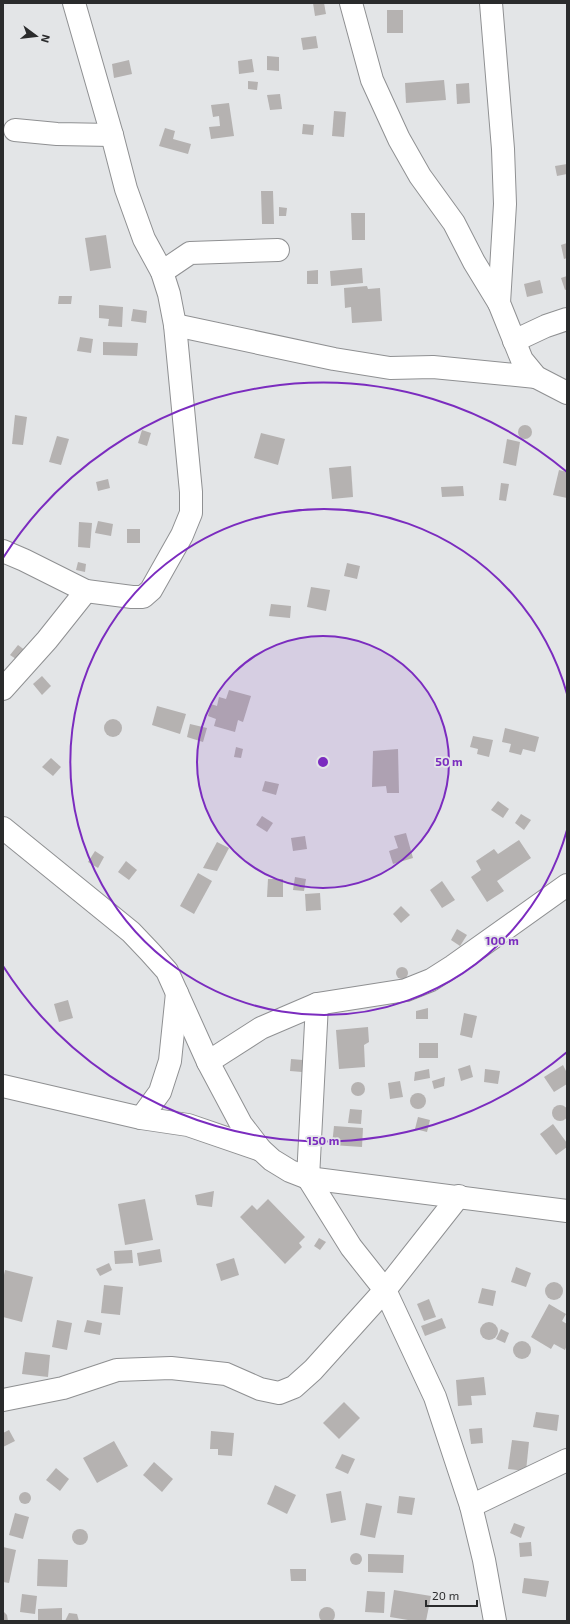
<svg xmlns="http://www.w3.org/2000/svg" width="570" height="1624" font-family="'Exo 2',sans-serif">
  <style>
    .building { fill: #b5b2b1 }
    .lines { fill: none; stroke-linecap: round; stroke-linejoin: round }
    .minor-casing { stroke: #8f9092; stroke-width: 24 }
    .minor { stroke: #fff; stroke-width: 22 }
    .ring { fill: none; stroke: #7b2cbf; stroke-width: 2 }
    .centre { fill: #7b2cbf; stroke: #e3e5e7; stroke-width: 2 }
    .ring-label { font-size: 12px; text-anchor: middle; font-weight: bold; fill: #7b2cbf; stroke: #e3e5e7; stroke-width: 3.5; stroke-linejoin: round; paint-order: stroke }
  </style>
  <rect width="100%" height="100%" fill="#e3e5e7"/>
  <!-- building -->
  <g class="building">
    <polygon points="313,3 324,3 326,14 315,16"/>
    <rect x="387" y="10" width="16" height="23"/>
    <polygon points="316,36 318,48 303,50 301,38"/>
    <polygon points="267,56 279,57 279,71 267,70"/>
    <polygon points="252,59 254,72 239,74 238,61"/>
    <polygon points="129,60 132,74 114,78 112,64"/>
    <polygon points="444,80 446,100 406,103 405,83"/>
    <polygon points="248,81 258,82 257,90 248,89"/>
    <polygon points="469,83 470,103 457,104 456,84"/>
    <polygon points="280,94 282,109 270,110 267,95"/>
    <polygon points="229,103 234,136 211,139 209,127 220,126 219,116 213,117 211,105"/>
    <polygon points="334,111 346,112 344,137 332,136"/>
    <polygon points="303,124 314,125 313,135 302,134"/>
    <polygon points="165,128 175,131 173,139 191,144 188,154 159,146"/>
    <polygon points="567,164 567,174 557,176 555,166"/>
    <polygon points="261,191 273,191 274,224 262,224"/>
    <polygon points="279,207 287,208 286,216 279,216"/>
    <polygon points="351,213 365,213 365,240 352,240"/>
    <polygon points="106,235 111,268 90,271 85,238"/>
    <polygon points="567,243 567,258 564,259 561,245"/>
    <polygon points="362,268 363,283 331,286 330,271"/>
    <polygon points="318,270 318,284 307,284 307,271"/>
    <polygon points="567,276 567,289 565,290 561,278"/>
    <polygon points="540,280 543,293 527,297 524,284"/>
    <polygon points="367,286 368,289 380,288 382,321 352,323 351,307 345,308 344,288"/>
    <polygon points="59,296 72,296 71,304 58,304"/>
    <polygon points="99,305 123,307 122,327 108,326 109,319 99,318"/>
    <polygon points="133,309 147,311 146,323 131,321"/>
    <polygon points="80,337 93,339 91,353 77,351"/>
    <polygon points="103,342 138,343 137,356 103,355"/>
    <polygon points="15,415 27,417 23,445 12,444"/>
    <circle cx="525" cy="432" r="7"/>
    <polygon points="142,430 151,433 147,446 138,443"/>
    <polygon points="261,433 285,439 278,465 254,458"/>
    <polygon points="57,436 69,439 61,465 49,462"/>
    <polygon points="507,439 520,442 516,466 503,463"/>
    <polygon points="351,466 353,497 332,499 329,468"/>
    <polygon points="559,470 567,472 567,498 553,495"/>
    <polygon points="108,479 110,488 98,491 96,482"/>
    <polygon points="501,483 509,484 506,501 499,500"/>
    <polygon points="463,486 464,496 442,497 441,487"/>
    <polygon points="98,521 113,524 111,536 95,533"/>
    <polygon points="79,522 92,523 90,548 78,547"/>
    <rect x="127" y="529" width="13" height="14"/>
    <polygon points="78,562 86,564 85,572 76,570"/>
    <polygon points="347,563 360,566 357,579 344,576"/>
    <polygon points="311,587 330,590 326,611 307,607"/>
    <polygon points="271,604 291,606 290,618 269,616"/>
    <polygon points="18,645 26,651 19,661 10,655"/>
    <polygon points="42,676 51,686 42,695 33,684"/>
    <polygon points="229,690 251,696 243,722 238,720 235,732 214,726 216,719 208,716 211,704 217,706 219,697 226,699"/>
    <polygon points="157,706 186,714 180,734 152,725"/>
    <circle cx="113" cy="728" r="9"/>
    <polygon points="190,724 207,728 203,742 187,737"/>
    <polygon points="505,728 539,737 535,752 523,749 521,755 509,752 511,744 502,742"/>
    <polygon points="473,736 493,740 489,757 477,754 478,749 470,747"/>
    <polygon points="236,747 243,749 241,758 234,757"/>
    <polygon points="398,749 399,793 387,793 386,786 372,787 373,751"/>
    <polygon points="51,758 61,767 53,776 42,767"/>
    <polygon points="265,781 279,784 276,795 262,791"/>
    <polygon points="498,801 509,809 503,818 491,810"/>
    <polygon points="521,814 531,820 524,830 515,823"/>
    <polygon points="262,816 273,823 267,832 256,825"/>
    <polygon points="406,833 413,858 393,864 389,851 398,848 394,836"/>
    <polygon points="305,836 307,849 293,851 291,838"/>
    <polygon points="519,840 531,858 497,881 504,891 487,902 471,877 481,870 476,861 494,849 498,854"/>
    <polygon points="217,842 229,848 217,871 203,868"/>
    <polygon points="95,851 104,857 98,868 88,862"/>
    <polygon points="126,861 137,870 129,880 118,872"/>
    <polygon points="198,873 212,881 194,914 180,906"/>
    <polygon points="295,877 306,879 304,891 293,890"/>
    <polygon points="268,879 283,879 283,897 267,897"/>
    <polygon points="442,881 455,900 442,908 430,890"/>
    <polygon points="320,893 321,910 306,911 305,894"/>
    <polygon points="401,906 410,915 401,923 393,914"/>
    <polygon points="457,929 467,935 460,946 451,940"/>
    <circle cx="402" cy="973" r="6"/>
    <polygon points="68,1000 73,1018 59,1022 54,1004"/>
    <polygon points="428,1008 428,1019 416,1019 416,1011"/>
    <polygon points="464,1013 477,1016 472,1038 460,1035"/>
    <polygon points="368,1027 369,1042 364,1045 365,1067 339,1069 336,1030"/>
    <rect x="419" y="1043" width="19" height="15"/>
    <polygon points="291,1059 303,1060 302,1072 290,1071"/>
    <polygon points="470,1065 473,1077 461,1081 458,1069"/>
    <polygon points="563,1065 567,1073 567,1084 554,1092 544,1077"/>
    <polygon points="429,1069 430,1078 414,1081 415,1072"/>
    <polygon points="485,1069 500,1071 498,1084 484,1082"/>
    <polygon points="445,1077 444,1086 434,1089 432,1081"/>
    <polygon points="400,1081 403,1097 390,1099 388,1083"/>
    <circle cx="358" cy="1089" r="7"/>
    <circle cx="418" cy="1101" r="8"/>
    <circle cx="560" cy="1113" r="8"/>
    <polygon points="350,1109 362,1110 361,1124 348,1123"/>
    <polygon points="418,1117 430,1120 427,1132 415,1129"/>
    <polygon points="553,1124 567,1143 567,1147 556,1155 540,1134"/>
    <polygon points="334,1126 363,1128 362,1147 332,1145"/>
    <polygon points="214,1191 212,1207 197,1205 195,1195"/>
    <polygon points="145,1199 153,1240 125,1245 118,1204"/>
    <polygon points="268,1199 305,1237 299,1243 302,1247 285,1264 240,1217 252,1205 257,1210"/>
    <polygon points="319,1238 326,1242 320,1250 314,1246"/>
    <polygon points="160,1249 162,1262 139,1266 137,1253"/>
    <polygon points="132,1250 133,1263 115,1264 114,1251"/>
    <polygon points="234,1258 239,1275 221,1281 216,1264"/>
    <polygon points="109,1263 112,1270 100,1276 96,1269"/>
    <polygon points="516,1267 531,1273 526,1287 511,1282"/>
    <polygon points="5,1270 33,1277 22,1322 3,1317 3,1280"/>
    <circle cx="554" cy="1291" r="9"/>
    <polygon points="104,1285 123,1287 120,1315 101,1313"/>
    <polygon points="482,1288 496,1291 493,1306 478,1303"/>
    <polygon points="429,1299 436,1317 424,1321 417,1304"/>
    <polygon points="549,1304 566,1314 562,1321 567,1324 567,1345 565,1350 554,1344 551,1349 531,1337"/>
    <polygon points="442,1318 446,1328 425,1336 421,1326"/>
    <polygon points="57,1320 72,1323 67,1350 52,1347"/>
    <polygon points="87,1320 102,1323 100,1335 84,1332"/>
    <circle cx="489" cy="1331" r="9"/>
    <polygon points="501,1329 509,1333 505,1343 496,1339"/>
    <circle cx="522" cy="1350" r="9"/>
    <polygon points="25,1352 50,1355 48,1377 22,1374"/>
    <polygon points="484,1377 486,1395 471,1396 472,1405 458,1406 456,1380"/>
    <polygon points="344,1402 360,1418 339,1439 323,1423"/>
    <polygon points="536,1412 559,1415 557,1431 533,1427"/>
    <polygon points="482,1428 483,1443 471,1444 469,1429"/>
    <polygon points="9,1430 15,1441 3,1447 3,1433"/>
    <polygon points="211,1431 234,1433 232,1456 218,1455 218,1449 210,1449"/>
    <polygon points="512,1440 529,1442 526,1471 508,1469"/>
    <polygon points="114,1441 128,1466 97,1483 83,1458"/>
    <polygon points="342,1454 355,1459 348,1474 335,1468"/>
    <polygon points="154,1462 173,1479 162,1492 143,1475"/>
    <polygon points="56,1468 69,1479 60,1491 46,1480"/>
    <polygon points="275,1485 296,1495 287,1514 267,1504"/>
    <polygon points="341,1491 346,1520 331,1523 326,1494"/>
    <circle cx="25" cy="1498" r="6"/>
    <polygon points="399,1496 415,1498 412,1515 397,1513"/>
    <polygon points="366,1503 382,1506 375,1538 360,1535"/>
    <polygon points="15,1513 29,1517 23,1539 9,1535"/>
    <polygon points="514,1523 525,1527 521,1538 510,1533"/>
    <circle cx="80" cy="1537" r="8"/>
    <polygon points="531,1542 532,1556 520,1557 519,1543"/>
    <polygon points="3,1547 16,1550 9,1583 3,1582"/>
    <circle cx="356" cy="1559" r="6"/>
    <polygon points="368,1554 404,1555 403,1573 368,1572"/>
    <polygon points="38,1559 68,1560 67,1587 37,1586"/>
    <polygon points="290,1569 306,1569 306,1581 291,1581"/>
    <polygon points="524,1578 549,1581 546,1597 522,1593"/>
    <polygon points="394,1590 431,1596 426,1621 414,1621 390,1617"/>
    <polygon points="367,1591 385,1592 384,1613 365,1612"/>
    <polygon points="22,1594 37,1596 35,1614 20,1612"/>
    <circle cx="327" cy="1615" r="8"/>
    <polygon points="62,1608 62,1620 38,1621 38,1609"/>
    <polygon points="3,1611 7,1615 8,1621 3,1621"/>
    <polygon points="69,1613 77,1614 79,1621 65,1621"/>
  </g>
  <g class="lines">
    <!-- minor casing -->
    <g class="minor-casing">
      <g id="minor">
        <polyline points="351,3 372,80 399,139 420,176 454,223 474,262 499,303"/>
        <polyline points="491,3 503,149 505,204 499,303 522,360 536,377 567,393"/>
        <polyline points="15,130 57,134 112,135"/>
        <polyline points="162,272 190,253 278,250"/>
        <polyline points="175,325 334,359 390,368 433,367 536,377"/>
        <polyline points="514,341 546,326 567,319"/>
        <polyline points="3,551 24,560 86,591 132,597 143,597 151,590 182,535 191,513 191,492 175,325 169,294 162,272 144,239 126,189 112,135 74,3"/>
        <polyline points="3,689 47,640 86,591"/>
        <polyline points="3,828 131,932 150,952 167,971 208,1062 241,1124 261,1150 272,1160 290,1171 308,1178 567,1211"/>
        <polyline points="317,1004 308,1178 351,1247 385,1290 435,1397 471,1506 484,1560 495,1621"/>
        <polyline points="208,1062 261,1028 317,1004 406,990 431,980 453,966 567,885"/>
        <polyline points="3,1086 141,1118 188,1125 261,1150"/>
        <polyline points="141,1118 160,1092 170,1061 177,993"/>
        <polyline points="3,1400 63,1388 117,1370 171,1368 226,1374 260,1389 279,1393 294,1387 313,1370 385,1290 459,1196"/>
        <polyline points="471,1506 567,1460"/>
      </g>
    </g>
    <!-- minor -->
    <use href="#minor" class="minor"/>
  </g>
  <!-- distance rings -->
  <circle cx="323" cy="762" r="126" fill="#7b2cbf" fill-opacity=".12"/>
  <g class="ring">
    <circle cx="323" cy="762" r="126"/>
    <path d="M567 830A253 253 0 1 1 567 694"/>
    <path d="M567 1052A379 379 0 0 1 3 966M3 558A379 379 0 0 1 567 472"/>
  </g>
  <circle cx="323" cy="762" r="6" class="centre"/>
  <g class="ring-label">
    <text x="449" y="766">50 m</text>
    <text x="502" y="945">100 m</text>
    <text x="323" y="1145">150 m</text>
  </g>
  <!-- border -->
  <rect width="570" height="1624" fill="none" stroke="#2a2b2c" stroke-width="8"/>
  <!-- north arrow -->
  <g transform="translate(36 36) rotate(105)" stroke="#e3e5e7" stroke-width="3" paint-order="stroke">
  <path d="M0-3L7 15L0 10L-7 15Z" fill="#2a2b2c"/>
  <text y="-6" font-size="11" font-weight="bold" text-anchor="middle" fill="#2a2b2c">N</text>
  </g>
  <!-- scale -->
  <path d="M426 1600v6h51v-6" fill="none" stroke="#2a2b2c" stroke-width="2"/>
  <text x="432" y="1600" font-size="12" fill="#2a2b2c" stroke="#e3e5e7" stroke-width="3" paint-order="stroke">20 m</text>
</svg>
